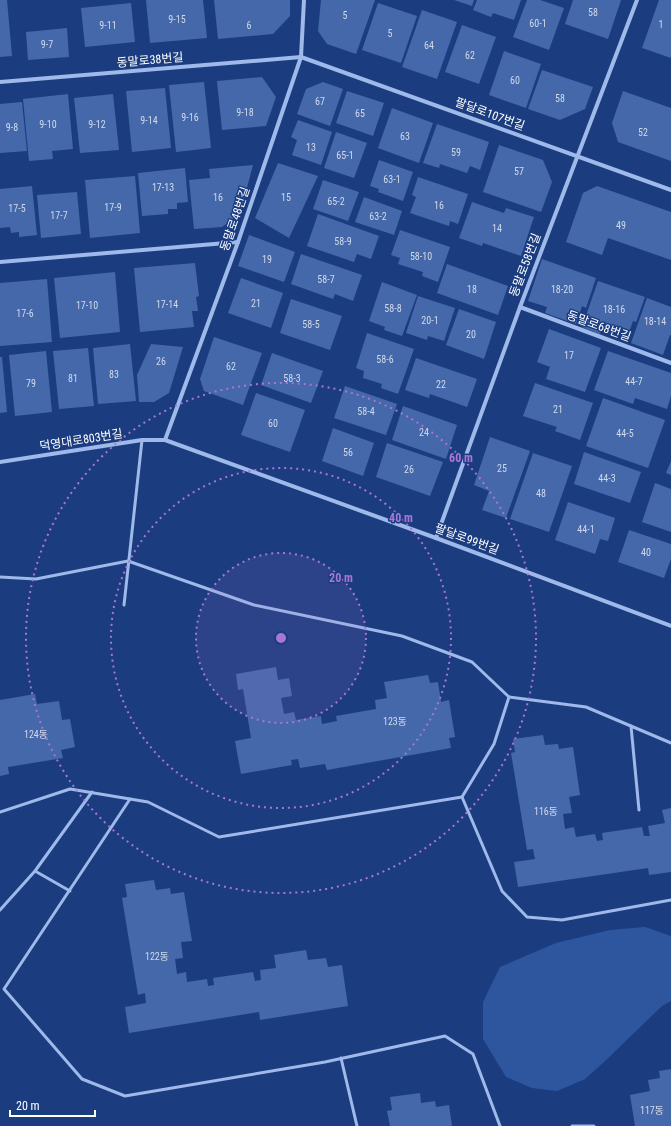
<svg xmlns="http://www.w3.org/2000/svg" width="671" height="1126" font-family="'Roboto Condensed','Noto Sans KR',sans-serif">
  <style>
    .green { fill: #2e569f }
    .building { fill: #4468aa }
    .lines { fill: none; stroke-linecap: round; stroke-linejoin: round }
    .service { stroke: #9eb9ea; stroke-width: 3 }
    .minor { stroke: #9eb9ea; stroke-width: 4 }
    .ring { fill: none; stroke: #a976d5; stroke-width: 2; stroke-dasharray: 2 4 }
    .labels { text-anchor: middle; stroke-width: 3; stroke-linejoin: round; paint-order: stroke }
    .number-label { font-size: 10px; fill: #d0d9ea }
    .street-label { font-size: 12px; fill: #fff; stroke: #1b3d80 }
    .centre { fill: #a976d5; stroke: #1b3d80; stroke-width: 2 }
    .ring-label { font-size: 12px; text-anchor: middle; font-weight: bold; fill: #a976d5; stroke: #1b3d80; stroke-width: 3; stroke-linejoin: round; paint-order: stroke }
  </style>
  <rect width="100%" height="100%" fill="#1b3d80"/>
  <!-- green -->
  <polygon class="green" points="645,927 671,936 671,1001 662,1006 604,1062 585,1079 557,1091 532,1088 506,1077 483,1039 483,1002 500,967 556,943 610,930"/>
  <!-- building -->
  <g class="building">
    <polygon points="0,0 7,0 12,56 0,57"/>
    <polygon points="146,0 203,0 207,38 150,43"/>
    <polygon points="214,0 290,0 290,16 273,34 218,39"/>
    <polygon points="321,0 375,0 356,54 327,44 318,31"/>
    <polygon points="454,0 474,0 472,6"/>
    <polygon points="477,0 521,0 514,20 493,13 491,17 473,10"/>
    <polygon points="527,0 540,0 564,8 549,50 513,37"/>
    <polygon points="573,0 621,0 608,39 565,24"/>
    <polygon points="659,0 671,0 671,58 642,48"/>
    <polygon points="131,3 135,42 85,47 81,8"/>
    <polygon points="378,3 417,16 401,63 362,50"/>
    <polygon points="422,10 457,22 437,79 402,67"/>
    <polygon points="462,25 496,37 479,84 445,72"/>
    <polygon points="67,28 69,57 28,60 26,32"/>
    <polygon points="504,51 541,64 526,108 489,95"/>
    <polygon points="542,70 593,87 585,109 560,120 528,109"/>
    <polygon points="262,77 276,97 266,126 222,130 217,81"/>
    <polygon points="204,82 211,148 176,152 169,85"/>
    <polygon points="323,82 343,89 330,126 297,114 306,89"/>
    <polygon points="165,88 171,148 132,152 126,91"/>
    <polygon points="347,91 384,103 373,136 336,123"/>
    <polygon points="623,91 671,108 671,161 618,142 612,123"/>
    <polygon points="68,94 73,149 52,151 53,159 29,161 23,99"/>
    <polygon points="113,94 119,150 80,153 74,98"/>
    <polygon points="22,102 27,151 0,153 0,104"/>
    <polygon points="392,108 433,123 419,163 378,148"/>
    <polygon points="298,120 332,132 321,165 292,155 297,140 291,137"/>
    <polygon points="437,124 489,142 480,170 470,166 467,173 440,164 439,168 423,163"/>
    <polygon points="336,132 367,143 354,178 324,168"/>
    <polygon points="499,145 543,160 552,182 541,212 483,192"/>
    <polygon points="379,160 413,172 403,201 378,192 379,189 370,186"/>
    <polygon points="278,163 318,176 289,238 255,218"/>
    <polygon points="253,165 240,214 222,227 194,229 189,180 210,178 209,169"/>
    <polygon points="185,168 188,202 177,203 177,209 168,209 168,214 142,216 138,173"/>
    <polygon points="135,176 140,233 90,238 85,180"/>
    <polygon points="418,177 468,194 458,224 450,221 449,226 410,213 416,197 412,195"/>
    <polygon points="323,180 359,192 348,221 313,209"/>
    <polygon points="32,186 37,235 19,237 19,232 11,233 10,227 0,228 0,189"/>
    <polygon points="597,186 671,212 671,260 608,238 602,255 566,242 583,193"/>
    <polygon points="77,192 81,234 41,238 37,195"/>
    <polygon points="364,197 402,211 394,235 355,222"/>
    <polygon points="472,202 504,213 506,208 534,217 521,256 483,243 482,246 459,238"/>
    <polygon points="318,214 379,236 371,259 357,254 354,262 307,246"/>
    <polygon points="400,230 450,247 438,282 422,276 423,272 398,264 400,258 391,255"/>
    <polygon points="249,235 295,252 284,282 238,266"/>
    <polygon points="301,254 362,275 353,301 335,294 333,299 291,284"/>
    <polygon points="542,259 596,278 586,308 582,306 576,324 545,313 547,307 528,301"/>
    <polygon points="195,263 199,296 196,297 198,311 192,311 194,327 140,332 134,268"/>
    <polygon points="447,264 508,286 498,315 437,293"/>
    <polygon points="115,272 120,332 60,338 54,278"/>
    <polygon points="241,278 283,293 271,328 228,313"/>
    <polygon points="47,279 52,342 0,346 0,283"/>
    <polygon points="598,281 645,297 636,322 633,321 629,332 603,323 600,334 582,327"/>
    <polygon points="382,282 417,295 402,336 384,330 385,327 369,321"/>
    <polygon points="418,296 455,308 444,341 428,336 427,340 406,333"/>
    <polygon points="647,298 671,307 671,335 670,335 663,355 631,343"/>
    <polygon points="291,299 342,316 330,350 280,333"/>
    <polygon points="459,309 496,322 484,359 446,345"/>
    <polygon points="549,329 601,348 585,392 546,379 550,367 537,362"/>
    <polygon points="367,333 414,349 398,394 381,388 382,384 363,378 364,371 356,368"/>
    <polygon points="214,337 262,353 243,405 204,391 200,379"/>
    <polygon points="130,344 136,401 98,404 93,348"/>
    <polygon points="151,344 183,347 169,393 154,402 139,402 137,375"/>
    <polygon points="88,348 94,406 59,409 53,351"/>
    <polygon points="46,351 52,412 15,416 9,355"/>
    <polygon points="608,351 671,373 671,396 667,409 635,398 633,404 594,390"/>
    <polygon points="272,353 323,371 311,403 261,385"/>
    <polygon points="0,357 2,357 7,412 0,413"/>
    <polygon points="416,358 477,379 467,407 430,394 429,398 405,390"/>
    <polygon points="535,383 593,403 580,440 555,431 557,427 523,416"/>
    <polygon points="345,386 397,404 386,435 334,418"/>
    <polygon points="256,393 305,410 290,452 241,435"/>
    <polygon points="603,398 665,420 648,468 586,446"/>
    <polygon points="403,406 457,425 446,459 392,440"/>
    <polygon points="333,428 374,443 363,476 322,461"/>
    <polygon points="490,437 530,451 506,518 482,510 489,491 474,485"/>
    <polygon points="387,443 443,462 430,496 376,477"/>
    <polygon points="584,452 641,472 630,503 574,484"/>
    <polygon points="533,453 572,466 549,532 510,519"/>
    <polygon points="671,461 671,475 666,473"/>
    <polygon points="655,483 671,489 671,532 642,522"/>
    <polygon points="568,502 615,518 608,541 600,539 595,554 555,540"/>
    <polygon points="629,530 671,544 671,559 664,578 618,562"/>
    <polygon points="276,667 278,680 289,678 292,696 281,698 284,714 294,712 296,720 321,716 322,724 337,721 336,716 376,709 375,700 387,698 384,682 428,675 430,683 438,682 441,702 449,700 455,737 449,738 451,748 327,770 325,764 300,768 298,759 291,760 292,765 241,774 235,741 251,738 243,689 238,690 236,674"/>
    <polygon points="35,694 37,704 59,701 62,720 70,719 75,747 61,750 63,758 8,767 9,774 0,776 0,700"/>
    <polygon points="543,735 545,745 558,744 559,749 573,747 580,795 569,797 572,813 563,814 565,829 574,827 576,837 595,834 597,841 603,840 602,833 642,827 644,836 650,836 648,826 665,823 662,810 671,808 671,872 649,875 648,868 518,887 514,862 535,859 533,849 527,850 511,753 515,752 513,739"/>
    <polygon points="154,880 156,890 170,888 171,894 184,892 192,941 181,942 183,958 175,959 177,974 186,972 187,982 207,979 208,986 214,985 213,978 253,972 255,981 261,980 260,970 276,968 274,955 306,950 308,960 326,958 328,967 342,965 348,1006 260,1020 259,1012 129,1033 125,1007 146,1003 145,993 138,995 122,898 127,897 125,884"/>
    <polygon points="671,1069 671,1126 635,1126 630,1095 650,1091 648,1080 660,1078 659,1071"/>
    <polygon points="420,1093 421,1103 435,1101 436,1107 449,1105 452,1126 390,1126 387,1111 392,1110 390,1097"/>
  </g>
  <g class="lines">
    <!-- service -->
    <g class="service">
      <polyline points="0,577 36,579 128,561 254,605 402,636 472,662 509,697 494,744 462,797"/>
      <polyline points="124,605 142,440"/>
      <polyline points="509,697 586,707 671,743"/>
      <polyline points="631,726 639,810"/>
      <polyline points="130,799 4,989 82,1079 125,1096 325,1062 445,1036 473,1054 500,1126"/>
      <polyline points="0,812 70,789 148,802 219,837 462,797 502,891 527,917 562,920 671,900"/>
      <polyline points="35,871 70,891"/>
      <polyline points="0,910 35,871 92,792"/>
      <polyline points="341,1058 357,1126"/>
      <polyline points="572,1126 594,1126"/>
    </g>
    <!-- minor -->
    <g class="minor">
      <polyline points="0,82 301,57 671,190"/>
      <polyline points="0,262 238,242"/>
      <polyline points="520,307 671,363"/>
      <polyline points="165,440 238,242 301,57 304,0"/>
      <polyline points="0,462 142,440 165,440 436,538 671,626"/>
      <polyline points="436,538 520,307 637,0"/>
    </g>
  </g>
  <!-- distance rings -->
  <circle cx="281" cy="638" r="85" fill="#a976d5" fill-opacity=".12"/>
  <g class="ring">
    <circle cx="281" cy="638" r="85"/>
    <circle cx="281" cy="638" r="170"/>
    <circle cx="281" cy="638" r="255"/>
  </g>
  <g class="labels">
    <!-- number labels -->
    <g class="number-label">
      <text x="593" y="16">58</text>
      <text x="345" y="19">5</text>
      <text x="177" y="23">9-15</text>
      <text x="538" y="27">60-1</text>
      <text x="661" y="28">1</text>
      <text x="108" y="29">9-11</text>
      <text x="249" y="29">6</text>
      <text x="390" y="37">5</text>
      <text x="47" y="48">9-7</text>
      <text x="429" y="49">64</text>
      <text x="470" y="59">62</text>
      <text x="515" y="84">60</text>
      <text x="560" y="102">58</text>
      <text x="320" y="105">67</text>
      <text x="245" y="116">9-18</text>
      <text x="360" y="117">65</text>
      <text x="190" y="121">9-16</text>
      <text x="149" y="124">9-14</text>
      <text x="48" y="128">9-10</text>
      <text x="97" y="128">9-12</text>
      <text x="12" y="131">9-8</text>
      <text x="643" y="136">52</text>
      <text x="405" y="140">63</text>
      <text x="311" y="151">13</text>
      <text x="456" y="156">59</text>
      <text x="345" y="159">65-1</text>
      <text x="519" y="175">57</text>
      <text x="392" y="183">63-1</text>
      <text x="163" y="191">17-13</text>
      <text x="218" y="201">16</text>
      <text x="286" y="201">15</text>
      <text x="336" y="205">65-2</text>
      <text x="439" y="209">16</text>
      <text x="113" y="211">17-9</text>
      <text x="17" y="212">17-5</text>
      <text x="59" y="219">17-7</text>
      <text x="378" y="220">63-2</text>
      <text x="621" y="229">49</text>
      <text x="497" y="232">14</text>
      <text x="343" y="245">58-9</text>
      <text x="421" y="260">58-10</text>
      <text x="267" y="263">19</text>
      <text x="326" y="283">58-7</text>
      <text x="472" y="293">18</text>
      <text x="562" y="293">18-20</text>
      <text x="256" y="307">21</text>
      <text x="167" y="308">17-14</text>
      <text x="87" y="309">17-10</text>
      <text x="393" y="312">58-8</text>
      <text x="614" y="313">18-16</text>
      <text x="25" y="317">17-6</text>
      <text x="430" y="324">20-1</text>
      <text x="655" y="325">18-14</text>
      <text x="311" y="328">58-5</text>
      <text x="471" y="338">20</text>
      <text x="569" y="359">17</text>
      <text x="385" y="363">58-6</text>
      <text x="161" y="365">26</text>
      <text x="231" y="370">62</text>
      <text x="114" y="378">83</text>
      <text x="73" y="382">81</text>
      <text x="292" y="382">58-3</text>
      <text x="634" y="385">44-7</text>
      <text x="31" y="387">79</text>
      <text x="441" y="388">22</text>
      <text x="558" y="413">21</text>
      <text x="366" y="415">58-4</text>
      <text x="273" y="427">60</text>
      <text x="424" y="436">24</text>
      <text x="625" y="437">44-5</text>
      <text x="348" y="456">56</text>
      <text x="502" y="472">25</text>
      <text x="409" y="473">26</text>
      <text x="607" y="482">44-3</text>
      <text x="541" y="497">48</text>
      <text x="586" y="533">44-1</text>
      <text x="646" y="556">40</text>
      <text x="395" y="725">123동</text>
      <text x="36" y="738">124동</text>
      <text x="546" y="815">116동</text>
      <text x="157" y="960">122동</text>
      <text x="652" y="1114">117동</text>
    </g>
    <!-- street labels -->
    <g class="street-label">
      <text transform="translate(150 60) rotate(-5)" y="4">동말로38번길</text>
      <text transform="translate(490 114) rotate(20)" y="4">팔달로107번길</text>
      <text transform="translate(235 219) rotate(-71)" y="4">동말로48번길</text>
      <text transform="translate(525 265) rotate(-69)" y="4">동말로58번길</text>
      <text transform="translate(599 326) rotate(20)" y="4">동말로68번길</text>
      <text transform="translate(81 440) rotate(-9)" y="4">덕영대로803번길</text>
      <text transform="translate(467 539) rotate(20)" y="4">팔달로99번길</text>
    </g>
  </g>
  <circle cx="281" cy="638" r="6" class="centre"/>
  <g class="ring-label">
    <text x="461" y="462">60 m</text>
    <text x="401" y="522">40 m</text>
    <text x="341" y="582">20 m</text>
  </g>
  <!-- scale -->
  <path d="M10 1110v6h85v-6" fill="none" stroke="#ffffff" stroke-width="2"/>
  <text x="16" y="1110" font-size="12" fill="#ffffff" stroke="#1b3d80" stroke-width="3" paint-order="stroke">20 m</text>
</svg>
